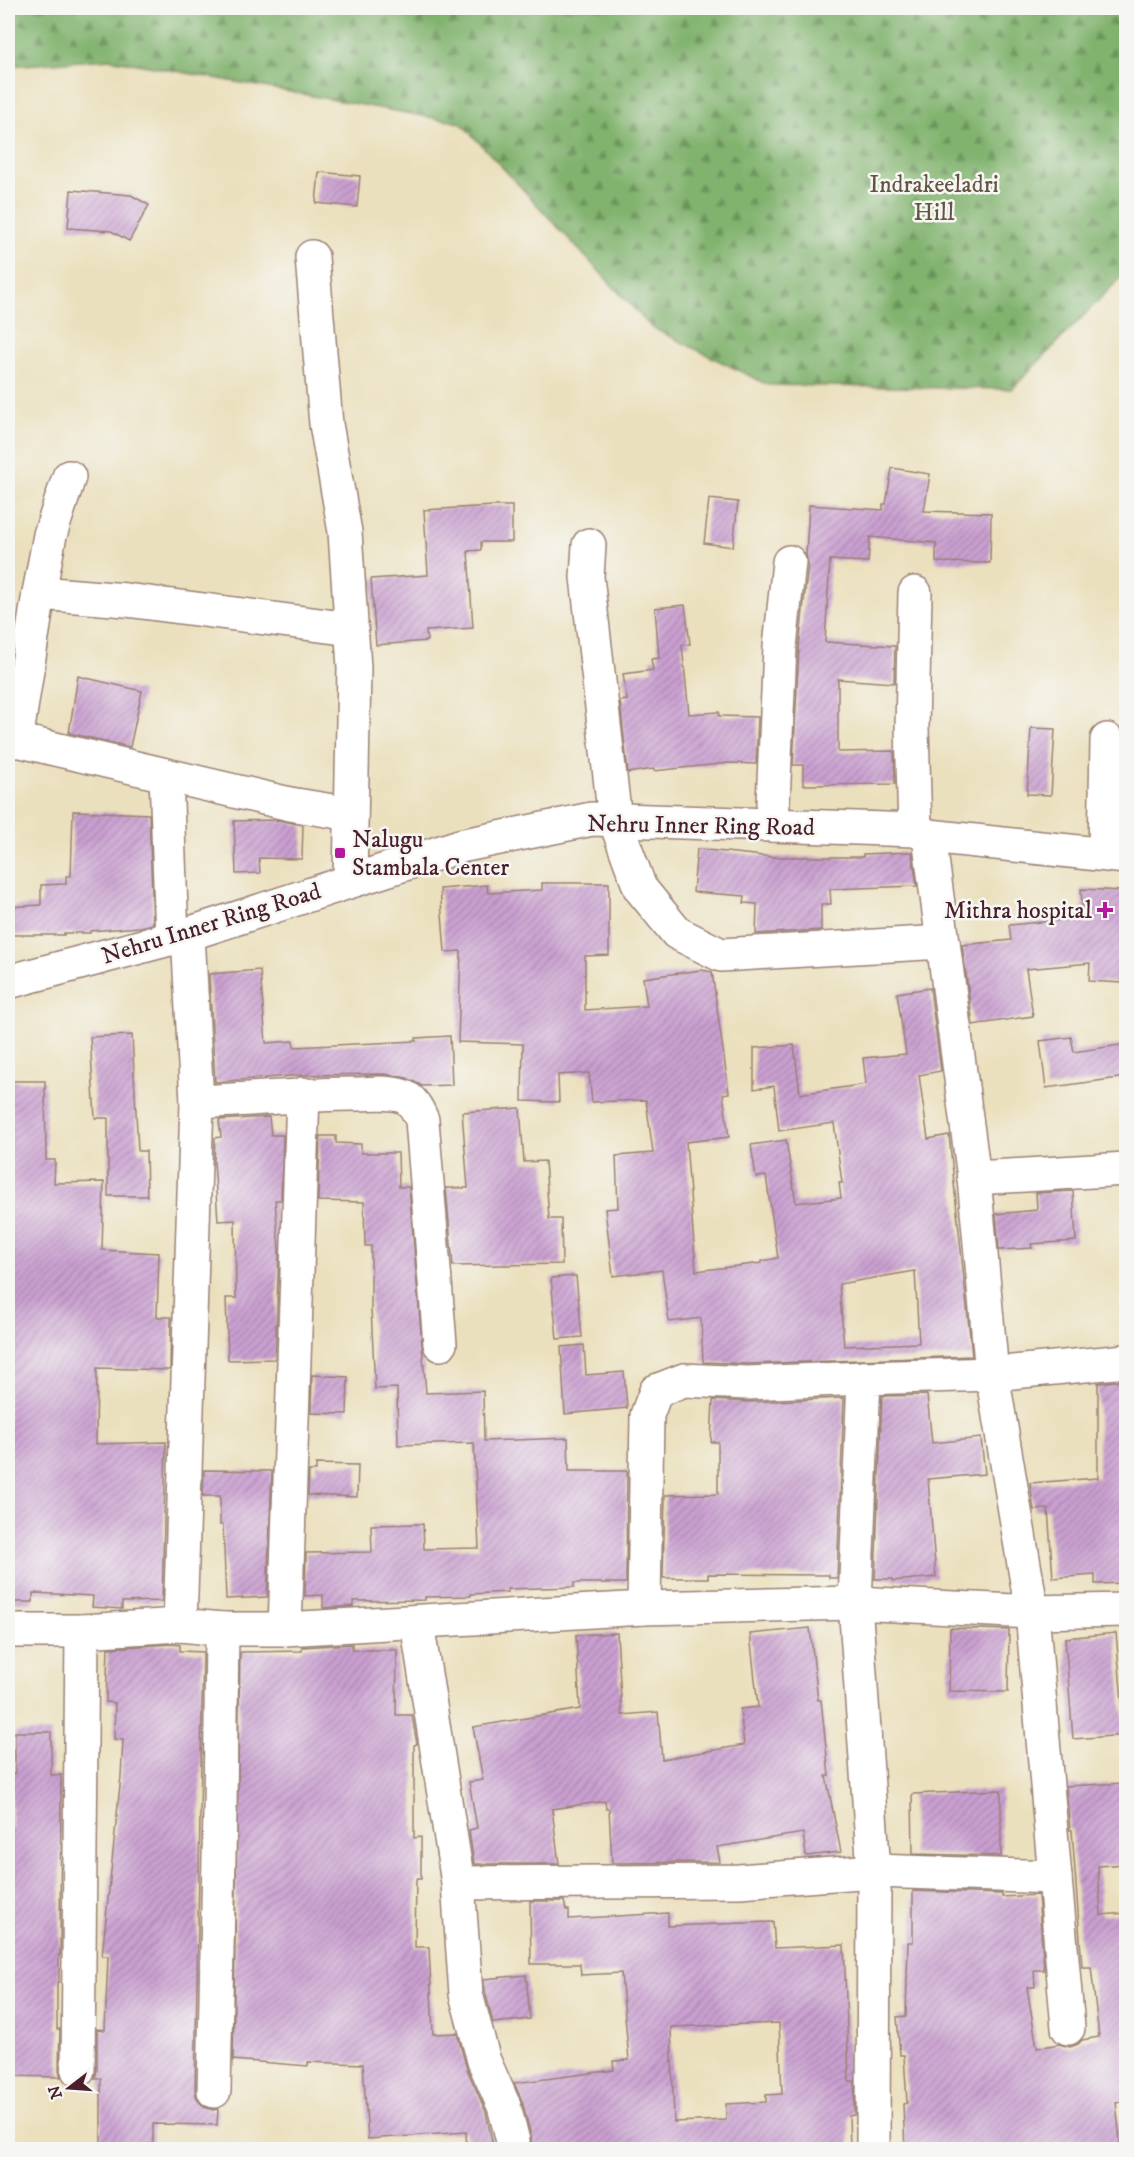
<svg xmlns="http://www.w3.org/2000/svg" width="1134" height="2157" font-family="'IM FELL DW Pica',serif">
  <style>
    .forest { fill: url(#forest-firs); stroke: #66694c; stroke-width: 1.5 }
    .building { fill: url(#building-hatch); fill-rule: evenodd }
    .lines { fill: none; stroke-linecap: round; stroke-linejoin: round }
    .minor-casing { stroke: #9a8074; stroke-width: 36 }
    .minor { stroke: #fff; stroke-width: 33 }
    .poi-dot { fill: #b5179e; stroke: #f6f6f2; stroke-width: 2 }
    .labels { text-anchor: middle; stroke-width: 5; stroke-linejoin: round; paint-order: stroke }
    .park-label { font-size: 24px; fill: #645444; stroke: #f6f6f2 }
    .street-label { font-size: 24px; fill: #4a1f2b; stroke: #f6f6f2 }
    .poi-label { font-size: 24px; fill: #4a1f2b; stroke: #f6f6f2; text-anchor: start }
  </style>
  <defs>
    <pattern id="forest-firs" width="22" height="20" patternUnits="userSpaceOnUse" patternTransform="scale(1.5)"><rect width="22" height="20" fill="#81b36e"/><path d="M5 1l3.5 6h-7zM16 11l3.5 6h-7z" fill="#6c915b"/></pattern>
    <pattern id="building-hatch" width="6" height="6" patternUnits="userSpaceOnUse" patternTransform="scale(1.5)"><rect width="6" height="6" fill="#caa0d1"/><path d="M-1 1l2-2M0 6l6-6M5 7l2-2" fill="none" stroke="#a682aa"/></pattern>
  </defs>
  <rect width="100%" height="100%" fill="#f6f6f2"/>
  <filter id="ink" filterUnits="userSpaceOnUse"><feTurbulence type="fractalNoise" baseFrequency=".0167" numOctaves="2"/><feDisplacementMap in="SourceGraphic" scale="12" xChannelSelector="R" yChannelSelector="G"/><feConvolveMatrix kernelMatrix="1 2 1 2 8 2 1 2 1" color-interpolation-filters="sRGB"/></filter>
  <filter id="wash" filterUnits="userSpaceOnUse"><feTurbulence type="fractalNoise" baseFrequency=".008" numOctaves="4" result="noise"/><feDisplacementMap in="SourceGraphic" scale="24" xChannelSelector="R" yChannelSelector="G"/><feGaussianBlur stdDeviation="1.35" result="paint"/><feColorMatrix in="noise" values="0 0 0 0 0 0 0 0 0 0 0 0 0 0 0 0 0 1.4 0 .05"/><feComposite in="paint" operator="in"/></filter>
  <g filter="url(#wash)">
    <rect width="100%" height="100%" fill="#ebe0bd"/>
    <!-- forest -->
    <polygon class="forest" points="8,8 1126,8 1126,272 1012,389 768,385 651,327 461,123 110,59 8,66"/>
    <g id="blocks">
      <!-- building -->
      <g class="building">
        <polygon points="319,172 360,176 357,207 316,203"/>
        <polygon points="71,190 131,195 149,205 129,241 111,231 68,228"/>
        <polygon points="892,468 930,474 924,511 991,513 990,563 936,562 936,543 870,537 868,562 830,560 825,642 895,646 894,683 838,679 838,752 894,751 895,784 803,785 803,765 793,765 799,648 808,564 806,555 809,505 883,510 883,504 886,504"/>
        <polygon points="709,499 738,502 733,547 704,543"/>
        <polygon points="494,506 512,506 512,542 481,542 481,550 468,551 473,628 426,631 427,641 376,645 371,579 428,575 424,510"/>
        <polygon points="685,605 690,644 682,645 689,714 719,712 719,716 758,717 756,764 729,763 654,771 653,769 628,773 620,701 627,700 623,674 653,670 651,659 659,658 655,608"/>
        <polygon points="78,676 142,691 130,747 69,733"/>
        <polygon points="1031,728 1055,729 1051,795 1027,794"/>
        <polygon points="73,811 149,814 153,924 140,927 90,931 90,933 64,933 64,935 8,935 8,907 41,905 41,885 66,884 66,876 71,876"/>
        <polygon points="278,820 303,825 302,859 259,858 260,873 236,874 234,821"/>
        <polygon points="697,849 773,857 863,857 863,854 912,852 917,886 830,889 831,904 821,904 821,930 756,934 757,904 744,903 745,896 693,892"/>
        <path d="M 542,883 L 609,883 L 609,955 L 585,956 L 585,1010 L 647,1006 L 643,978 L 701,970 L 712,972 L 729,1093 L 723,1094 L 729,1137 L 686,1142 L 696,1271 L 762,1263 L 762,1261 L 778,1258 L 766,1176 L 756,1177 L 751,1145 L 786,1140 L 796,1203 L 841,1198 L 839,1183 L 842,1183 L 834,1123 L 779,1131 L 774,1086 L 754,1089 L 754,1048 L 794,1045 L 800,1094 L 866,1084 L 863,1058 L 906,1054 L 897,993 L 930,988 L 941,1071 L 919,1075 L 928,1139 L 949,1135 L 972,1356 L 747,1364 L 703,1362 L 701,1318 L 669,1322 L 662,1270 L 613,1276 L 605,1209 L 618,1208 L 616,1156 L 653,1153 L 646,1100 L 592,1102 L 589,1073 L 558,1075 L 559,1102 L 522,1101 L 523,1044 L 458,1042 L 461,951 L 445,952 L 440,889 L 487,885 L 488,893 L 542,890 ZM 915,1271 L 919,1343 L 844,1346 L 839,1284 Z"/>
        <polygon points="1081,889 1124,891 1125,918 1122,983 1089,981 1090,963 1026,969 1033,1016 973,1025 962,945 1011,940 1009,925 1083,918"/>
        <polygon points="260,970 266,1043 293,1041 294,1047 416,1041 416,1038 450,1036 452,1085 422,1086 407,1078 385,1074 303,1075 215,1082 209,974"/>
        <polygon points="132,1035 138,1151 146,1151 147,1196 108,1196 108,1118 95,1118 90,1037"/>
        <polygon points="1071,1037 1074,1052 1126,1044 1126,1077 1046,1088 1040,1041"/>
        <polygon points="8,1081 45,1081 46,1160 55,1160 54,1183 104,1182 102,1250 159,1253 157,1317 171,1317 170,1370 97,1368 96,1444 166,1442 162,1601 122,1602 122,1609 92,1607 93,1596 33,1593 33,1602 8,1602"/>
        <polygon points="520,1108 524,1162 545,1161 549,1219 561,1219 562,1264 453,1266 446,1188 468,1188 462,1112"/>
        <polygon points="269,1117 271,1135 283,1135 281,1200 275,1200 279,1250 275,1359 228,1360 226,1298 236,1298 235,1220 218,1221 214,1161 215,1138 221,1137 219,1120"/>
        <polygon points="320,1136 336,1136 336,1143 361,1144 361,1153 398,1153 399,1187 409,1187 426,1393 483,1391 484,1441 568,1438 569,1471 627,1471 626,1583 574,1583 574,1587 507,1589 508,1592 471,1594 471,1596 425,1597 425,1600 353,1601 353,1606 323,1608 323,1595 305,1596 306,1553 372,1552 371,1525 423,1524 424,1549 479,1548 474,1443 398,1445 397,1388 375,1389 371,1309 371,1246 365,1246 364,1202 318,1201"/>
        <polygon points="1073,1191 1076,1241 1031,1244 1032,1248 999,1250 996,1214 1037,1210 1036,1193"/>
        <polygon points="576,1276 582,1337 557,1339 551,1278"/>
        <polygon points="584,1345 586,1375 624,1372 627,1408 565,1414 561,1347"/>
        <polygon points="312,1375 348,1377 347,1414 311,1413"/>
        <polygon points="1126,1380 1126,1583 1095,1584 1095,1575 1053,1578 1048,1509 1034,1510 1030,1483 1098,1478 1098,1383"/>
        <polygon points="927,1395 932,1443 981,1438 985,1474 928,1479 936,1577 893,1581 893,1579 875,1579 882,1396"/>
        <polygon points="844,1398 837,1578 829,1578 829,1575 708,1574 708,1578 663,1578 665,1495 718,1494 718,1442 711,1442 713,1400 748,1402"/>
        <polygon points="316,1464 358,1465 357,1497 308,1495 309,1471 316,1471"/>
        <polygon points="204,1470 272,1471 267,1597 226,1599 223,1525 220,1525 220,1496 203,1496"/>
        <polygon points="810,1628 818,1700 821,1700 829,1776 826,1776 841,1852 806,1856 803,1833 717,1847 720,1862 612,1863 609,1809 606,1809 605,1801 552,1809 559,1864 474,1864 469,1830 477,1828 469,1782 483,1780 473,1727 580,1709 576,1635 617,1633 622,1715 658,1712 662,1759 744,1745 740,1709 758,1707 750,1634"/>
        <polygon points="950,1628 1009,1630 1008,1692 949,1691"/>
        <polygon points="1116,1633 1125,1735 1073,1739 1065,1638"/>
        <polygon points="172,1644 180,1645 180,1651 203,1652 195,2091 197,2099 204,2107 213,2110 218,2109 217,2125 153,2124 153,2150 101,2150 101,2078 95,2078 97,2070 97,2029 105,2030 108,1956 102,1956 121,1776 123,1740 114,1739 115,1703 106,1702 108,1648"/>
        <polygon points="352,1644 352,1650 397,1650 396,1715 412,1715 417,1744 414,1745 414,1838 421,1837 421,1879 416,1879 415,1947 429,1947 433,2034 457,2033 467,2069 486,2112 494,2150 467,2150 466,2132 368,2139 363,2064 308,2062 308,2066 233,2060 240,1654 241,1652 302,1651 302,1647"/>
        <polygon points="15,1732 51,1732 51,1775 61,1775 60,1955 59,1955 59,1982 57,1982 57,2029 60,2029 59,2070 61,2077 8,2076 8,1947 10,1947 11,1900 8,1900 8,1830 12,1830 11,1774 15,1774"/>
        <polygon points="1126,1783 1126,1864 1098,1866 1101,1915 1126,1913 1126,2101 1116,2102 1121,2150 905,2150 903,2104 907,2103 904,2055 900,2055 897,2017 906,2016 908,1942 913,1942 913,1891 1002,1894 1002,1897 1038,1895 1044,1970 1034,1970 1035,1987 1027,1987 1037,2048 1059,2044 1070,2047 1078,2044 1082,2040 1099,2037 1091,1967 1082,1967 1072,1830 1070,1830 1066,1786"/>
        <polygon points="1001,1790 1001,1856 913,1854 912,1794"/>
        <path d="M 530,1901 L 564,1901 L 566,1910 L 569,1910 L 569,1919 L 668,1913 L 668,1926 L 773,1922 L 775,1948 L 844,1945 L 849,2081 L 855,2081 L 854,2115 L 849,2116 L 850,2150 L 532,2150 L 531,2136 L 522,2101 L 514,2083 L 614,2070 L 613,2061 L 629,2060 L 621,1973 L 581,1975 L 580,1964 L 531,1964 ZM 779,2023 L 782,2094 L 766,2095 L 766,2102 L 726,2104 L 726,2120 L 674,2122 L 671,2027 Z"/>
        <polygon points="526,1975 530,2019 493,2023 485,1991 484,1979"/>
      </g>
    </g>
  </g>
  <g filter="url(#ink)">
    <use href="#blocks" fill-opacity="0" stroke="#9a8074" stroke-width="1.5"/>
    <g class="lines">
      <!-- minor casing -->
      <g class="minor-casing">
        <g id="minor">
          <polyline points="312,257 326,424 345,532 354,668 350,881"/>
          <polyline points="589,545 587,577 615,820 640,888 677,933 721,955 943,942"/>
          <polyline points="39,593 126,600 351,629"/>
          <polyline points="8,738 290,804 351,814"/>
          <polyline points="16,741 39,593 50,535 69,477"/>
          <polyline points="166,775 172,938"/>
          <polyline points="772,825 780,647 789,562"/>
          <polyline points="915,830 912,728 915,593"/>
          <polyline points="929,836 974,1178 992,1374 1032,1612 1068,2028"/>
          <polyline points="1105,854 1107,740"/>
          <polyline points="8,982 188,934 460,846 592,819 915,830 929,836 1126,857"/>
          <path d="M 197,1102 C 250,1100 303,1094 356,1094 C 370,1094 388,1091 402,1096 C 413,1099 418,1111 422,1120 L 440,1344"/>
          <polyline points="974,1178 1126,1169"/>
          <polyline points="644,1608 647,1415 656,1391 684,1380 747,1383 864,1378"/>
          <polyline points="417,1623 458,1883 466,1994 484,2061 504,2106 513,2141 513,2150"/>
          <polyline points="180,1625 197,1102 188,934"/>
          <polyline points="285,1629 303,1094"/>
          <polyline points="8,1631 82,1631 180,1625 222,1629 285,1629 644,1608 855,1603 1032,1612 1126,1610"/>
          <polyline points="458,1883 739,1881 874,1871 1055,1877"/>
          <polyline points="78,2070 82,1631"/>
          <polyline points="214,2091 220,1810 222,1629"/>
          <polyline points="873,2150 874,1871 855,1603 864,1378 992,1374 1126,1361"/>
        </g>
      </g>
      <!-- minor -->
      <use href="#minor" class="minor"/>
    </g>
  </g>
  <!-- markers -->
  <g class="poi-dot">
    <rect x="334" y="847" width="12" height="12" rx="3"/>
    <path d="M1102 901h6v6h6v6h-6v6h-6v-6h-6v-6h6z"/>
  </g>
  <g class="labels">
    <!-- park labels -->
    <g class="park-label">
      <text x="934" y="192">Indrakeeladri<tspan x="934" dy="28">Hill</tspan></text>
    </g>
    <!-- street labels -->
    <g class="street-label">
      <text transform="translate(701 825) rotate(1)" y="8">Nehru Inner Ring Road</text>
      <text transform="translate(211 923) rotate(-17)" y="8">Nehru Inner Ring Road</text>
    </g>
    <!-- poi labels -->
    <g class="poi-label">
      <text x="352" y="847">Nalugu<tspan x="352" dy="28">Stambala Center</tspan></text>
      <text x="1092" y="918" text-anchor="end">Mithra hospital</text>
    </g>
  </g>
  <!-- margin -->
  <rect width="1134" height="2157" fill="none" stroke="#f6f6f2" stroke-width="30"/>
  <!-- north arrow -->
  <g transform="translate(69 2088) rotate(253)" stroke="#f6f6f2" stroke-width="4.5" paint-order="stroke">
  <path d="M0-4.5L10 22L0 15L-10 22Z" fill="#4a1f2b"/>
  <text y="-9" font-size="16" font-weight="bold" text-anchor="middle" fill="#4a1f2b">N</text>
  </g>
</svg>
